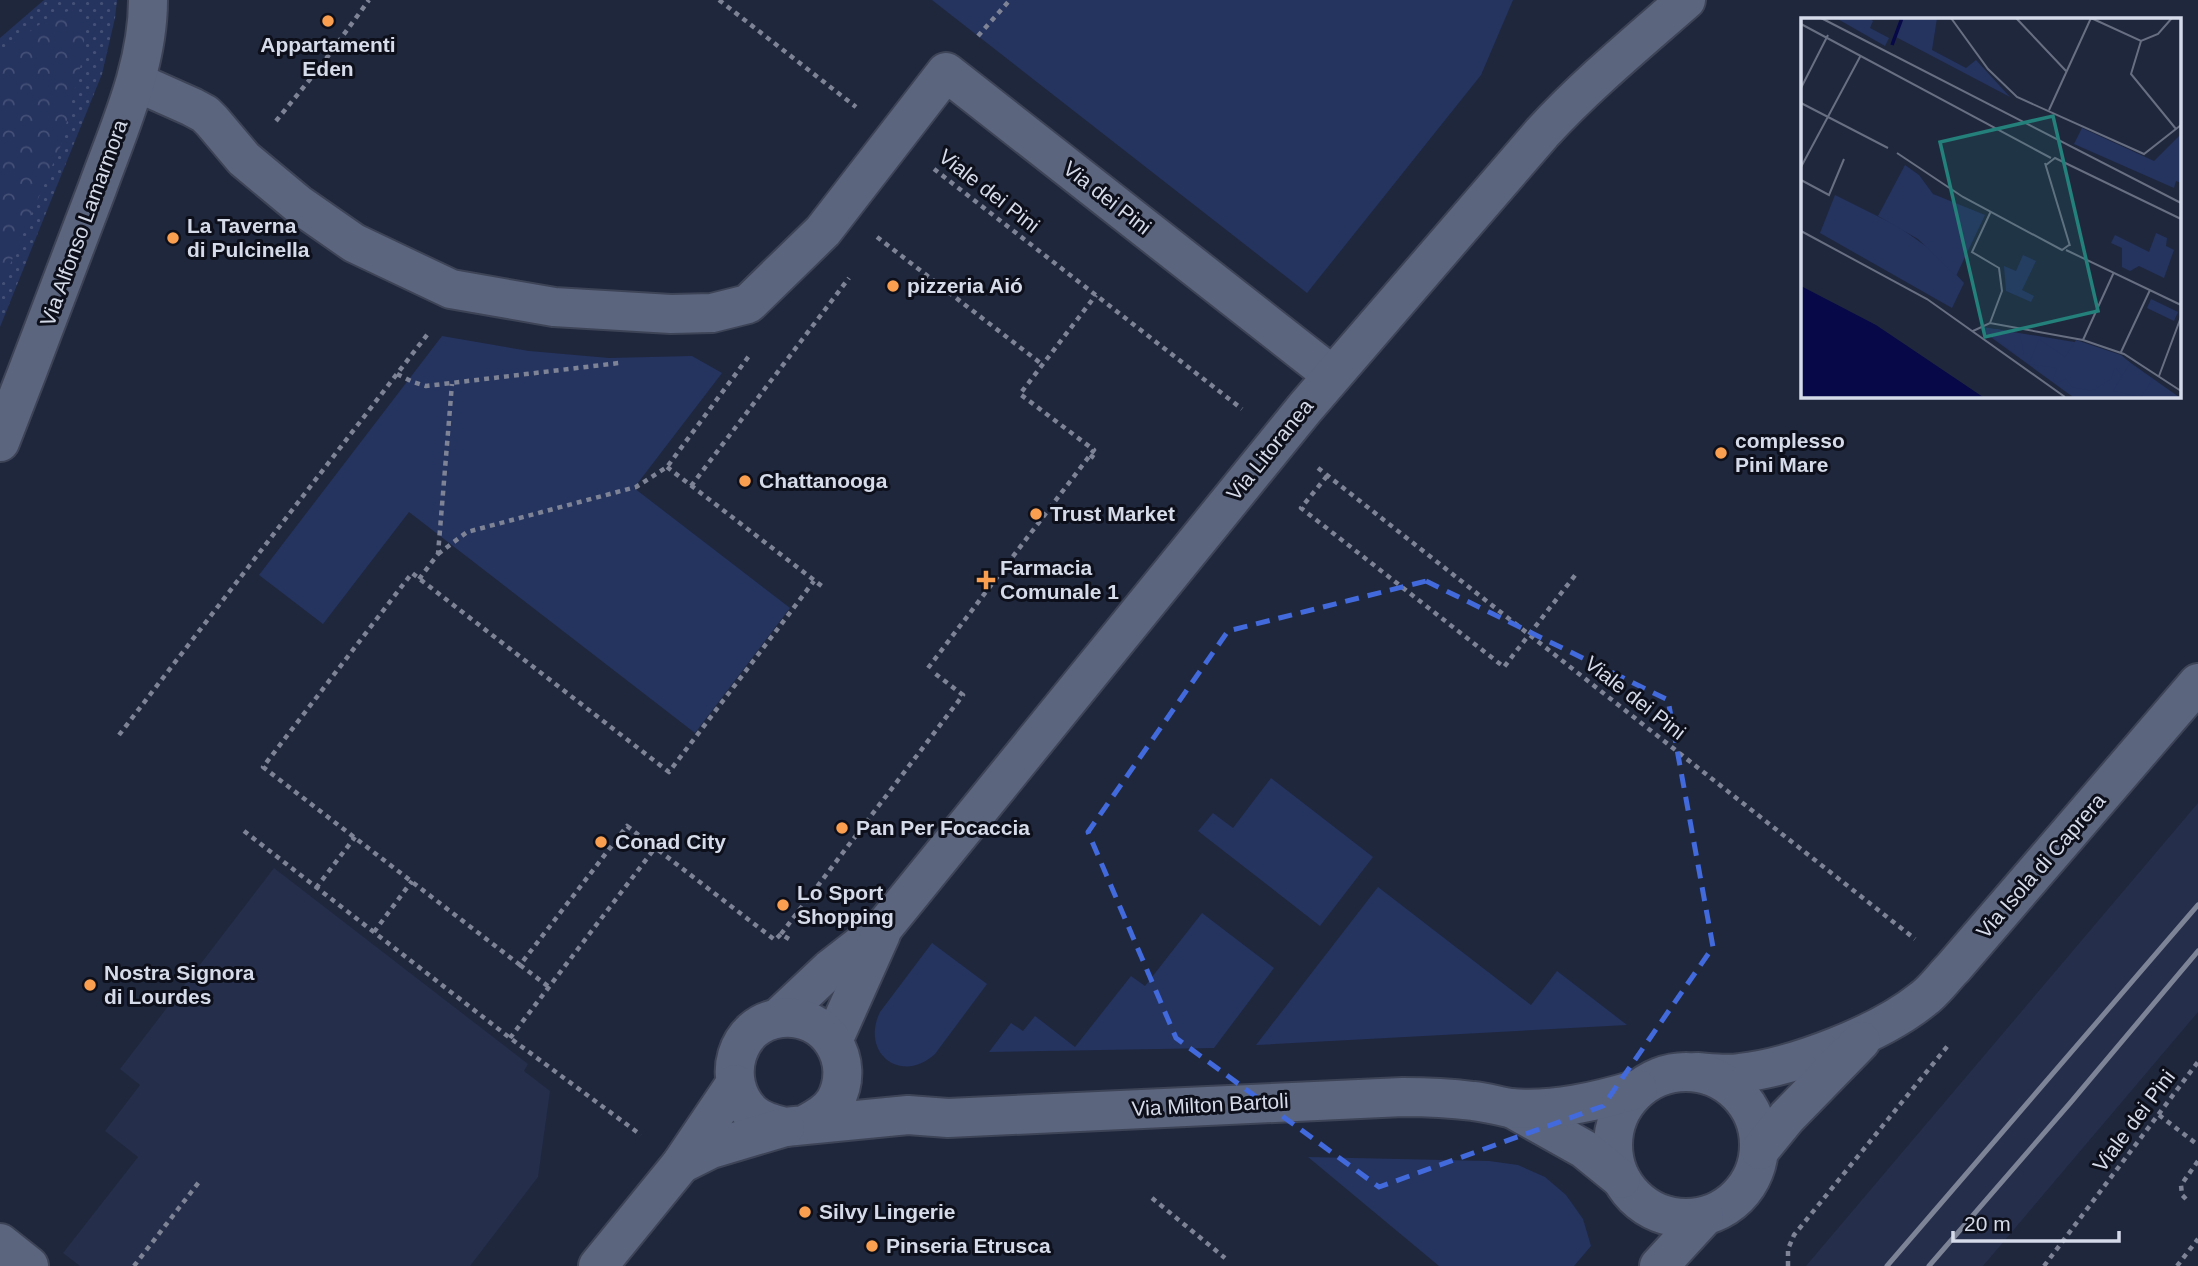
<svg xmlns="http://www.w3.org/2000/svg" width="2198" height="1266" font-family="Helvetica,sans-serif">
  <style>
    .built { fill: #252e4a }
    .grass { fill: url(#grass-dots) }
    .forest { fill: url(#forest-crowns) }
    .green { fill: #25335f }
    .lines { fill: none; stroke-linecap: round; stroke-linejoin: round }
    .minor-casing { stroke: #3e4457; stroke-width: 42 }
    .path { stroke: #7e8496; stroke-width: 4.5; stroke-dasharray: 5 5; stroke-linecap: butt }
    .minor { stroke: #5b657e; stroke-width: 38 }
    .rail { stroke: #7e8497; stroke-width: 5 }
    .marked { fill: none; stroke: #426adc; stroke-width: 5; stroke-dasharray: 14 9; stroke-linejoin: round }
    .poi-dot { fill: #fa9f4f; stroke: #0d101a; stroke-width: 2.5 }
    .labels { text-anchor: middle; stroke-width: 6; stroke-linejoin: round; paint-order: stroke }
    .poi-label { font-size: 21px; font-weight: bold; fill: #d6dbea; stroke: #0d101a; text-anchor: start }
    .street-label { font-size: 21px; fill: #d6dbea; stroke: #0d101a }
    .inset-river { fill: none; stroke: #060847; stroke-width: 3.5 }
    .inset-road { fill: none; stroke: #686f82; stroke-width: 2 }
    .view { fill: #23807a; fill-opacity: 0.15; stroke: #23807a; stroke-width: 3.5 }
    .inset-edge { fill: none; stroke: #d6dbea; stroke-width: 3.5 }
  </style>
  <defs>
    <pattern id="grass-dots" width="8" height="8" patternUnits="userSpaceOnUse" patternTransform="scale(1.75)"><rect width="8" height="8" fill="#25335f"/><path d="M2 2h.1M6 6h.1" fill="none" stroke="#445076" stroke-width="1.8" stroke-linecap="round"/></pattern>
    <pattern id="forest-crowns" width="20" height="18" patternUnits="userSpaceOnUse" patternTransform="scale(1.75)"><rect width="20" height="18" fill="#25335f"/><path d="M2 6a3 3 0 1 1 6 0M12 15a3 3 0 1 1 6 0" fill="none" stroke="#445076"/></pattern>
  </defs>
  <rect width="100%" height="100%" fill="#1f273d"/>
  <!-- built -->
  <g class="built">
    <polygon points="2198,803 2198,1012 1983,1266 1806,1266"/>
    <polygon points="274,868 528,1064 524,1071 550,1091 538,1177 470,1266 80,1266 63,1253 138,1157 105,1131 140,1085 120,1069"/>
  </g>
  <!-- grass -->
  <polygon class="grass" points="44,0 117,0 115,18 102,74 0,327 0,38"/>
  <!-- forest -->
  <polygon class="forest" points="72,10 86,23 82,60 61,145 0,288 0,53 50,17"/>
  <!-- green -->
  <g class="green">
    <polygon points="932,0 1513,0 1481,75 1307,293"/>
    <polygon points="442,336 529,351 609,358 692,356 722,373 634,488 790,608 695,733 409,512 323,624 259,575"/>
    <polygon points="1271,778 1373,857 1320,926 1198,831 1213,813 1233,828"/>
    <polygon points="1378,887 1531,1005 1557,971 1627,1025 1256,1045"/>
    <polygon points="1202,913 1274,968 1214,1048 989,1052 1011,1023 1023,1031 1035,1016 1075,1047 1131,976 1145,986"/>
    <path d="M 932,943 L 987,984 L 935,1054 C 901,1085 860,1053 880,1012 Z"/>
    <polygon points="1308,1157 1489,1161 1518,1165 1545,1177 1566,1195 1583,1219 1591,1246 1574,1266 1439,1266"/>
  </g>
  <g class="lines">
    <!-- minor casing -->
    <g class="minor-casing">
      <g id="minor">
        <polyline points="136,82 192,107 205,114 212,121 244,159 298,204 354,243 451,289 554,307 671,314 712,313 748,304 823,231 946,72 1332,375"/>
        <path d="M 0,442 C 33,358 65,274 97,189 C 119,128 148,66 148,0"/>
        <path d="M 778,1018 L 830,969 L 884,927 L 1305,408 L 1542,133 C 1586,85 1637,43 1686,0"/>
        <polyline points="833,1041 881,934"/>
        <path d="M 1697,1072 C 1711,1073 1726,1075 1740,1073 C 1794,1067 1880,1034 1923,999 C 1934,991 1943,978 1953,968 L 2198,683"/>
        <circle cx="1686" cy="1145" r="73"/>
        <polyline points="1511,1108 1584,1149 1621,1179"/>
        <path d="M 806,1124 C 817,1118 828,1112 835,1101 C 857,1061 827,1013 781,1018 C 735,1023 720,1081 751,1112 C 760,1121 772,1124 785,1127 L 908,1115 L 948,1118 L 1403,1097 C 1426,1097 1449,1098 1473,1101 C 1485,1102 1498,1106 1510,1108 C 1553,1112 1598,1101 1638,1089"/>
        <polyline points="1760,1150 1787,1117 1861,1041"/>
        <polyline points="681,1164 711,1149 785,1127"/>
        <polyline points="0,1243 29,1266"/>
        <polyline points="598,1266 681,1164 735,1084"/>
        <polyline points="1659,1266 1704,1217"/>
      </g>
    </g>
    <!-- path -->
    <g class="path">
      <polyline points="719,0 856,107"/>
      <polyline points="978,36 1010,0"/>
      <polyline points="276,121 320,67 369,0"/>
      <polyline points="934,169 1242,409"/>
      <polyline points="877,237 1043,365"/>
      <polyline points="397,374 413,382 426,386 619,363"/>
      <polyline points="1090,455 1097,460"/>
      <polyline points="667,467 823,587"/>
      <polyline points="1318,468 1915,939"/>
      <polyline points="1327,476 1301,508 1504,667 1576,574"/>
      <polyline points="691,486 849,278"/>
      <polyline points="438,554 467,532 636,487 667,467 749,356"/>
      <polyline points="419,579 438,554 452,384"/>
      <polyline points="928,668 1094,450 1020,394 1096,295"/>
      <polyline points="119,735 430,331"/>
      <polyline points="244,831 510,1038 641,1135"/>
      <polyline points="316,888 355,837"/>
      <polyline points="374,932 412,881"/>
      <polyline points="781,934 963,695 933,672"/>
      <polyline points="789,939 781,934 775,940 627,826 520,965 263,767 412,573 669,772 814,581"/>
      <polyline points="520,965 549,987"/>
      <polyline points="510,1038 655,848"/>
      <polyline points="2159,1115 2198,1145"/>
      <polyline points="1152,1198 1225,1258"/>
      <polyline points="2186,1199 2182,1195 2181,1185 2198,1161"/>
      <polyline points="134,1266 199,1182"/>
      <polyline points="1788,1266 1788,1249 1794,1235 1950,1043"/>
      <polyline points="2044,1266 2198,1062"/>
      <polyline points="2177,1266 2198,1239"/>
    </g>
    <!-- minor -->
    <use href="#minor" class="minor"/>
    <!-- rail -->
    <g class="rail">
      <polyline points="1887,1266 2198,905"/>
      <polyline points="1929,1266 2071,1102 2198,951"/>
    </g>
  </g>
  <!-- marked area -->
  <path class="marked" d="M 1426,581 L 1668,700 L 1713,947 L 1603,1106 L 1379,1187 L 1176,1038 L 1088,832 L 1228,631 Z"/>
  <!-- markers -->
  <g class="poi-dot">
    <circle cx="328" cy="21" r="7"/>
    <circle cx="173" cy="238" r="7"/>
    <circle cx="893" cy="286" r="7"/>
    <circle cx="1721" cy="453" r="7"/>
    <circle cx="745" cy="481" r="7"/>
    <circle cx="1036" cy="514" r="7"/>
    <path d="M982.5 569.5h7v7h7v7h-7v7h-7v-7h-7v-7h7z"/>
    <circle cx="842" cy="828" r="7"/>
    <circle cx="601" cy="842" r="7"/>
    <circle cx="783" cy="905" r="7"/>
    <circle cx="90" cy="985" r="7"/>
    <circle cx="805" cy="1212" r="7"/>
    <circle cx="872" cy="1246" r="7"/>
  </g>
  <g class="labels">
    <!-- poi labels -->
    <g class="poi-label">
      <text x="328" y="52" text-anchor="middle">Appartamenti<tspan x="328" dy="24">Eden</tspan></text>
      <text x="187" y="233">La Taverna<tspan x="187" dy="24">di Pulcinella</tspan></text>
      <text x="907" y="293">pizzeria Aió</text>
      <text x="1735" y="448">complesso<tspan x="1735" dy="24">Pini Mare</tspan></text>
      <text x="759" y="488">Chattanooga</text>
      <text x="1050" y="521">Trust Market</text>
      <text x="1000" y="575">Farmacia<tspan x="1000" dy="24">Comunale 1</tspan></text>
      <text x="856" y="835">Pan Per Focaccia</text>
      <text x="615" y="849">Conad City</text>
      <text x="797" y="900">Lo Sport<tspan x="797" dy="24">Shopping</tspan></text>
      <text x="104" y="980">Nostra Signora<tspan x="104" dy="24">di Lourdes</tspan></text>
      <text x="819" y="1219">Silvy Lingerie</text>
      <text x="886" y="1253">Pinseria Etrusca</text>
    </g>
    <!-- street labels -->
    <g class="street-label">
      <text transform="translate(989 191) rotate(38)" y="7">Viale dei Pini</text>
      <text transform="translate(1107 198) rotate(38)" y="7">Via dei Pini</text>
      <text transform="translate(84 223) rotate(-70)" y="7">Via Alfonso Lamarmora</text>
      <text transform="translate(1270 450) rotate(-51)" y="7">Via Litoranea</text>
      <text transform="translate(1635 698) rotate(38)" y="7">Viale dei Pini</text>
      <text transform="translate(2041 866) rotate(-49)" y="7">Via Isola di Caprera</text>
      <text transform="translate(1210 1105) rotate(-3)" y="7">Via Milton Bartoli</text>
      <text transform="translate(2134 1121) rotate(-53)" y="7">Viale dei Pini</text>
    </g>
  </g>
  <!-- overview -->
  <g transform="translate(1801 18)">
    <rect width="380" height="380" fill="#1f273d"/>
    <path d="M 35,0 L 68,0 L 72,3 L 69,10 L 88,20 L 84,28 ZM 102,0 L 136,0 L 131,32 L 165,50 L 175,42 L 209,79 L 95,19 ZM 182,309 L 279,325 L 327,343 L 378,379 L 272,379 L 180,312 Z" fill="#25335f"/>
    <path d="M 34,177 L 98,209 L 137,237 L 163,265 L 151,290 L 19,215 ZM 196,311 L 219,316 L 223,337 L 216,337 L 184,313 ZM 238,321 L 264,339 L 275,322 L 320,337 L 345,358 L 322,359 L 314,349 L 310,361 L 291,373 L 271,369 L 265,361 L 256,365 L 252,362 L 256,350 L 228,346 Z" fill="#25335f"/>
    <path d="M 281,110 L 353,143 L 380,116 L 380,165 L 375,163 L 373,170 L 273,126 ZM 104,147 L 118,157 L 132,176 L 184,197 L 155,258 L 117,221 L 77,198 ZM 355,215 L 366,220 L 365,228 L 373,232 L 363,260 L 338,248 L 329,253 L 321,249 L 321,230 L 310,225 L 314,217 L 348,234 ZM 222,237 L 235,243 L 221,272 L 233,278 L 230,284 L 205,273 L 203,248 L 215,253 ZM 350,281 L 377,294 L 373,303 L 346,290 ZM 329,345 L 352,361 L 340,379 L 312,373 Z" fill="#25335f"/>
    <path d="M 0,268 L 75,307 L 182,379 L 0,379 Z" fill="#060847"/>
    <path class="inset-river" d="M 91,27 L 101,0"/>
    <path class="inset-road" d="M 20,0 L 380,185M 150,0 L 187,51 L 216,79 L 343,136 L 380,107M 215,0 L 266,54M 290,0 L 340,23 L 357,16 L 371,0M 0,6 L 250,140M 340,23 L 330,56 L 375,111M 0,70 L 27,17M 0,85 L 87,130M 248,92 L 290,0M 96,135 L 162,179 L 261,232 L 268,227M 244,145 L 269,228M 245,147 L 254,140 L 380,201M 0,149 L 60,37M 0,162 L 28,177 L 43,141M 0,213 L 126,281 L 264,379M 265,232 L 380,287M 189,305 L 201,273 L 198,250 L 171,234 L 190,193M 172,313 L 189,305 L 282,322 L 323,336 L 380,373M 282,322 L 313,254M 320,334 L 349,272M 358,358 L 380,299"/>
    <path class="view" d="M 252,98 L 297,293 L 184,319 L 139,124 Z"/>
    <rect width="380" height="380" class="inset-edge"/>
  </g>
  <!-- scale -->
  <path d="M1953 1231v10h166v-10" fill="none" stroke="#d6dbea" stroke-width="3.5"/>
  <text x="1964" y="1231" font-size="21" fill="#d6dbea" stroke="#0d101a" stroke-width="5" paint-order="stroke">20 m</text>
</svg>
